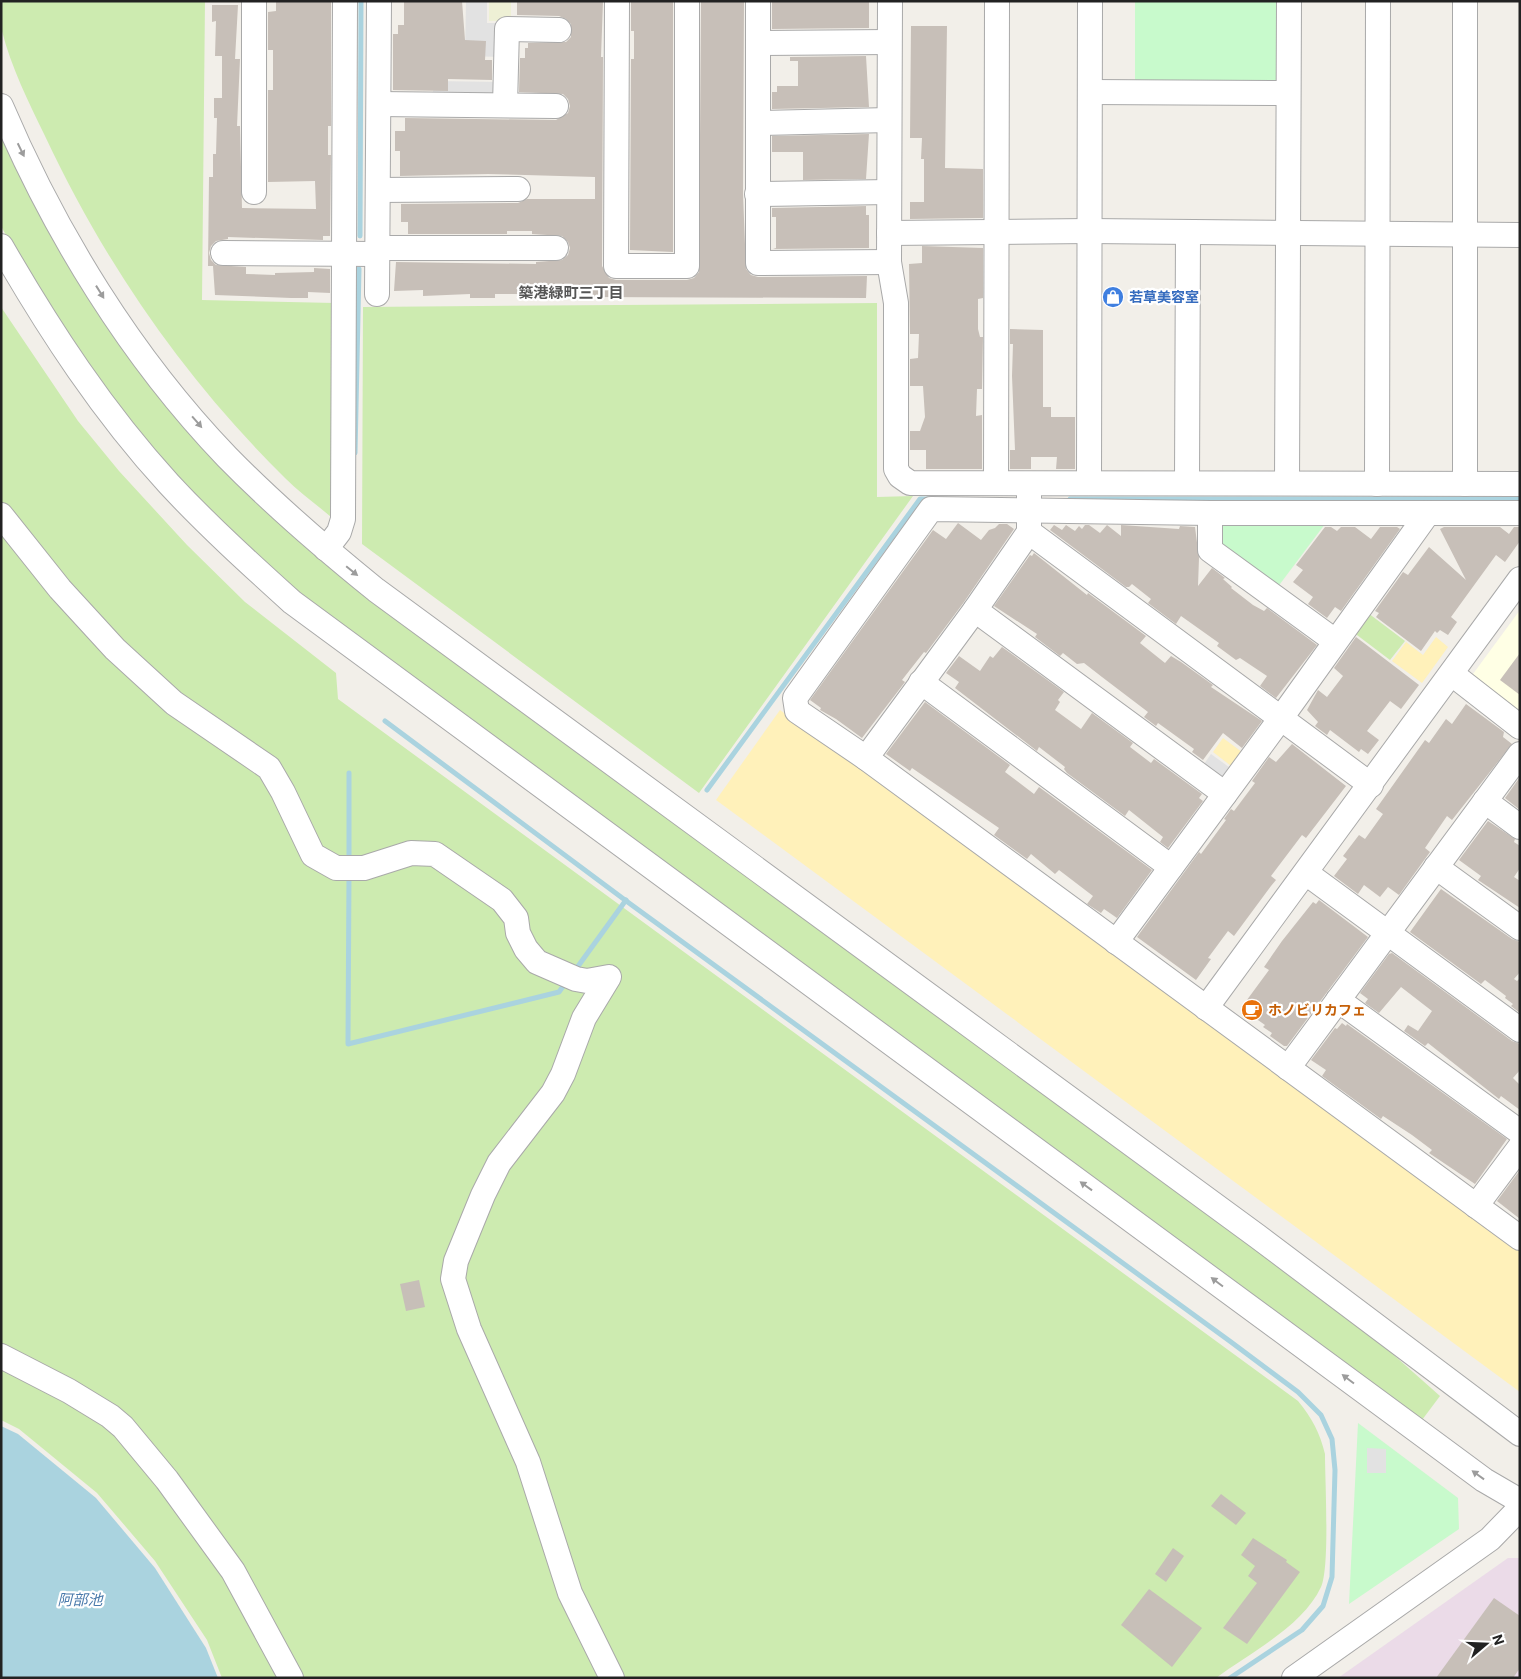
<svg xmlns="http://www.w3.org/2000/svg" width="1521" height="1679" font-family="Roboto,'Noto Sans JP',sans-serif">
  <style>
    .industrial { fill: #ebdbe8 }
    .education { fill: #ffffe5 }
    .farmland { fill: #eef0d5 }
    .grass { fill: #cdebb0 }
    .sand { fill: #fff1ba }
    .park { fill: #c8facc }
    .parking { fill: #e2e2e2 }
    .water { fill: #aad3df }
    .lines { fill: none; stroke-linecap: round; stroke-linejoin: round }
    .stream { stroke: #aad3df; stroke-width: 5 }
    .building { fill: #c7bfb8 }
    .minor-casing { stroke: #a9a9a9; stroke-width: 26 }
    .minor { stroke: #fff; stroke-width: 24 }
    .oneway { fill: #9c9c9c }
    .labels { text-anchor: middle; stroke-width: 4.5; stroke-linejoin: round; paint-order: stroke }
    .shop-label { font-size: 14px; font-weight: bold; fill: #366cbe; stroke: #fff; text-anchor: start }
    .food-label { font-size: 14px; font-weight: bold; fill: #c56008; stroke: #fff; text-anchor: start }
    .neighbourhood-label { font-size: 15px; font-weight: bold; fill: #555; stroke: #fff }
    .water-label { font-size: 15px; font-style: italic; fill: #4a7aab; stroke: #fff }
  </style>
  <rect width="100%" height="100%" fill="#f2efe9"/>
  <!-- industrial -->
  <polygon class="industrial" points="1508,1558 1520,1558 1520,1678 1338,1678"/>
  <!-- education -->
  <polygon class="education" points="1520,610 1520,715 1470,678"/>
  <!-- farmland -->
  <rect class="farmland" x="489" y="1" width="22" height="20"/>
  <!-- grass -->
  <g class="grass">
    <path d="M 1,1 L 205,1 L 202,300 L 335,303 L 337,522 C 320,507 301,494 285,478 C 184,378 105,264 45,136 C 29,103 11,67 2,31 C 0,22 1,11 1,1 Z"/>
    <polygon points="1,129 238,482 1387,1349 1440,1396 1422,1420 324,616 198,501 146,442 86,367 12,246 1,226"/>
    <polygon points="877,303 877,497 913,496 699,793 362,544 363,307"/>
    <path d="M 1,307 L 78,421 L 119,471 L 187,545 L 245,602 L 336,673 L 338,699 L 1298,1401 C 1312,1418 1320,1433 1325,1454 C 1325,1480 1330,1568 1321,1587 C 1303,1626 1250,1653 1216,1678 L 222,1678 L 207,1640 L 155,1561 L 97,1493 L 19,1429 L 1,1420 Z"/>
    <polygon points="1368,613 1405,641 1390,660 1353,632"/>
  </g>
  <!-- sand -->
  <g class="sand">
    <polygon points="1436,637 1448,647 1422,683 1392,661 1406,642 1423,655"/>
    <polygon points="780,710 1520,1249 1520,1392 716,800"/>
    <polygon points="1223,738 1246,755 1235,769 1213,752"/>
  </g>
  <!-- park -->
  <g class="park">
    <polygon points="1135,1 1280,1 1279,89 1135,88"/>
    <polygon points="1222,520 1328,520 1277,588 1217,546"/>
    <polygon points="1358,1423 1458,1498 1459,1529 1349,1604"/>
  </g>
  <!-- parking -->
  <g class="parking">
    <polygon points="466,1 487,1 487,23 502,23 502,57 465,56"/>
    <polygon points="433,81 502,82 502,98 433,100"/>
    <polygon points="1211,754 1233,770 1220,781 1202,767"/>
    <polygon points="1367,1448 1386,1449 1386,1473 1367,1473"/>
  </g>
  <!-- water -->
  <polygon class="water" points="1,1426 18,1434 96,1498 155,1568 206,1648 218,1678 1,1678"/>
  <g class="lines">
    <!-- stream -->
    <g class="stream">
      <polyline points="360,236 361,1"/>
      <polyline points="355,453 359,269"/>
      <polyline points="1070,499 1520,499"/>
      <polyline points="385,721 629,903 1231,1342 1298,1392 1321,1415 1332,1439 1335,1470 1332,1577 1323,1606 1302,1630 1230,1678"/>
      <polyline points="707,790 920,499 929,499"/>
      <polyline points="349,863 349,773"/>
      <polyline points="349,874 348,1044 559,992 564,985"/>
      <polyline points="576,969 626,900"/>
    </g>
  </g>
  <!-- building -->
  <g class="building">
    <polygon points="276,1 331,1 331,126 328,126 328,155 331,155 330,236 323,236 323,240 228,237 228,239 216,241 211,246 209,253 211,260 216,265 246,267 246,274 275,275 275,273 314,272 314,268 330,269 330,293 308,292 308,298 291,298 215,295 213,266 208,266 209,177 213,177 213,154 216,154 217,118 214,118 214,98 222,98 222,56 215,56 216,21 212,22 212,5 238,5 235,59 240,59 237,126 240,126 242,208 316,209 315,181 268,182 268,90 273,90 273,50 268,50 268,12 276,11"/>
    <polygon points="404,1 462,1 465,40 486,41 485,60 492,60 492,80 448,79 448,91 393,90 393,34 398,34 398,25 404,25"/>
    <polygon points="517,1 603,1 601,57 603,57 602,266 609,278 616,280 687,280 694,278 699,272 701,1 744,1 743,194 746,269 751,275 758,277 867,276 866,298 590,297 590,287 548,287 548,296 526,296 526,294 495,294 495,298 470,298 470,294 423,296 423,290 394,291 396,262 536,264 536,262 562,260 568,255 570,248 568,242 562,236 532,234 532,231 507,231 507,234 408,234 408,222 401,222 401,204 518,203 527,199 595,199 595,177 488,174 400,176 400,151 395,151 395,131 405,131 405,118 556,120 568,113 570,106 568,99 563,94 519,92 520,58 525,58 525,48 528,48 528,43 566,42 571,37 571,24 566,19 559,16 517,15"/>
    <polygon points="631,1 673,1 673,252 630,250 631,59 634,59 634,31 631,31"/>
    <polygon points="772,1 869,1 869,28 772,29"/>
    <polygon points="911,26 947,26 945,168 983,169 983,218 910,219 910,202 924,202 924,159 921,159 922,138 910,138"/>
    <polygon points="866,56 869,107 772,109 772,92 777,92 777,86 798,86 798,61 790,61 790,57"/>
    <polygon points="869,134 866,179 803,180 803,152 772,152 772,136"/>
    <polygon points="866,206 866,215 869,215 869,248 773,249 776,248 776,217 772,217 772,208"/>
    <polygon points="922,246 983,248 983,298 978,299 978,329 980,337 983,337 982,389 977,389 976,416 982,415 982,469 926,469 926,450 910,450 910,431 920,431 925,417 923,386 910,386 910,359 918,358 919,334 910,334 909,264 922,263"/>
    <polygon points="1010,329 1043,330 1043,407 1051,407 1051,417 1075,417 1075,469 1056,469 1057,457 1031,457 1031,469 1010,469 1010,450 1015,450 1012,376 1013,344 1010,344"/>
    <polygon points="958,523 981,540 989,530 995,528 999,524 1007,524 1014,529 964,602 926,653 924,652 902,680 905,682 862,738 836,719 820,710 821,708 810,700 933,530 946,539"/>
    <polygon points="1054,525 1062,530 1066,525 1075,531 1079,526 1082,529 1085,525 1089,525 1100,533 1107,525 1121,536 1121,525 1179,529 1180,526 1195,527 1199,558 1198,586 1212,568 1225,578 1223,579 1232,587 1231,588 1253,605 1264,611 1267,608 1317,645 1276,698 1260,686 1267,676 1240,658 1236,660 1217,646 1219,643 1181,616 1176,624 1148,603 1151,599 1132,584 1129,587 1126,587 1050,530"/>
    <polygon points="1325,527 1331,527 1337,531 1341,527 1355,527 1371,539 1380,527 1397,527 1400,529 1341,611 1335,607 1327,618 1308,604 1313,597 1293,582 1303,570 1296,565"/>
    <polygon points="1444,527 1500,527 1509,534 1514,527 1520,527 1520,541 1505,562 1496,555 1451,617 1457,622 1448,635 1440,630 1437,633 1435,631 1421,651 1376,617 1379,613 1375,611 1403,572 1408,575 1429,547 1466,580 1440,529"/>
    <polygon points="1034,553 1087,595 1088,593 1146,636 1140,643 1165,663 1171,656 1181,662 1213,685 1211,687 1262,721 1242,748 1223,733 1203,760 1192,752 1194,749 1158,723 1156,726 1144,717 1148,712 1102,677 1084,663 1077,664 1063,653 1060,656 1035,637 1037,634 994,606 1030,555 1032,556"/>
    <polygon points="1356,637 1419,685 1401,709 1390,701 1367,731 1379,740 1368,754 1361,749 1359,752 1330,730 1327,735 1315,726 1318,722 1307,710 1318,690 1327,697 1343,676 1334,668"/>
    <polygon points="1002,647 1064,692 1058,700 1060,702 1055,710 1081,729 1092,713 1133,743 1130,747 1151,763 1154,759 1202,794 1199,798 1203,801 1168,848 1160,842 1163,837 1129,810 1125,816 1067,773 1064,769 1065,767 1039,747 1037,751 955,688 959,682 946,673 959,656 980,671 990,656 993,658"/>
    <polygon points="1520,653 1520,695 1500,680"/>
    <polygon points="925,702 1010,765 1005,772 1034,794 1039,787 1152,870 1117,918 1104,909 1101,913 1087,904 1093,896 1059,870 1055,874 1031,854 1027,859 994,835 999,828 912,768 910,771 886,754"/>
    <polygon points="1466,704 1504,732 1503,737 1512,744 1452,820 1447,816 1425,848 1430,852 1399,895 1388,887 1380,897 1364,885 1358,894 1334,876 1347,859 1343,856 1359,835 1365,839 1383,814 1376,809 1425,740 1429,743 1446,719 1452,724"/>
    <polygon points="1292,744 1346,786 1306,838 1302,835 1271,876 1276,880 1271,886 1234,936 1228,931 1208,958 1211,959 1196,980 1137,937 1199,852 1201,854 1226,820 1224,819 1231,809 1234,811 1255,783 1252,781 1269,757 1276,762"/>
    <polygon points="1520,777 1520,810 1505,798"/>
    <polygon points="1488,821 1515,839 1514,842 1520,846 1520,868 1514,877 1520,881 1520,908 1478,880 1481,876 1459,860"/>
    <polygon points="1441,889 1512,939 1520,942 1520,972 1514,979 1517,981 1520,978 1520,1013 1511,1006 1513,1004 1505,998 1506,996 1485,980 1481,984 1410,932"/>
    <polygon points="1319,900 1368,937 1287,1046 1284,1046 1270,1036 1272,1033 1263,1027 1265,1025 1241,1008 1269,970 1264,967 1282,941 1313,902 1316,904"/>
    <polygon points="1392,953 1512,1041 1520,1044 1520,1070 1513,1078 1520,1085 1520,1110 1501,1096 1499,1099 1428,1043 1425,1046 1404,1031 1408,1025 1418,1031 1432,1011 1401,987 1379,1013 1365,1003 1368,999 1360,993 1389,954"/>
    <polygon points="1342,1023 1346,1026 1347,1024 1507,1139 1475,1184 1429,1153 1432,1150 1412,1135 1383,1116 1381,1119 1322,1076 1326,1070 1311,1060 1335,1028 1337,1029"/>
    <polygon points="1520,1170 1520,1219 1497,1201"/>
    <polygon points="419,1280 425,1307 406,1311 400,1284"/>
    <polygon points="1221,1494 1246,1513 1236,1525 1211,1506"/>
    <polygon points="1253,1538 1287,1560 1286,1562 1300,1572 1247,1644 1223,1628 1257,1583 1248,1576 1255,1566 1241,1555"/>
    <polygon points="1173,1548 1184,1556 1166,1582 1155,1574"/>
    <polygon points="1149,1589 1202,1628 1172,1667 1121,1625"/>
    <polygon points="1494,1598 1520,1616 1520,1668 1513,1678 1436,1678"/>
  </g>
  <g class="lines">
    <!-- minor casing -->
    <g class="minor-casing">
      <g id="minor">
        <polyline points="254,1 254,192"/>
        <polyline points="617,1 616,266 687,266 687,1"/>
        <polyline points="758,1 758,263 889,262"/>
        <polyline points="890,1 889,262 896,303 896,469 900,476 910,483 1520,484"/>
        <polyline points="1465,1 1465,484"/>
        <polyline points="758,43 889,42"/>
        <polyline points="1090,92 1288,93"/>
        <polyline points="379,104 556,106"/>
        <polyline points="505,105 507,29 559,30"/>
        <path d="M 1,106 C 55,233 131,357 227,457 C 274,505 324,548 376,590 L 1257,1236 L 1520,1434"/>
        <polyline points="758,123 889,120"/>
        <polyline points="378,190 518,189"/>
        <polyline points="757,194 889,192"/>
        <polyline points="889,233 1089,231 1520,235"/>
        <path d="M 1,246 C 50,331 103,412 169,484 C 208,526 250,564 292,602 L 1415,1429 L 1484,1480 L 1520,1501"/>
        <polyline points="377,248 556,248"/>
        <polyline points="223,253 377,254"/>
        <polyline points="377,294 379,1"/>
        <polyline points="996,483 997,1"/>
        <polyline points="1089,483 1090,1"/>
        <polyline points="1187,483 1188,232"/>
        <polyline points="1287,483 1289,1"/>
        <polyline points="1377,484 1378,1"/>
        <polyline points="1029,496 1029,532 1371,785"/>
        <polyline points="1210,513 1210,550 1335,641"/>
        <polyline points="1520,513 1210,513 931,509 795,698 797,711 866,758 1520,1238"/>
        <polyline points="1,515 60,589 115,649 174,703 269,768 283,792 313,855 336,868 364,868 411,853 435,854 502,900 516,918 518,933 526,949 537,962 576,979 587,981 609,977 584,1018 563,1074 553,1093 499,1163 483,1195 456,1261 453,1279 469,1329 528,1462 570,1593 612,1678"/>
        <polyline points="326,549 339,532 343,519 345,1"/>
        <polyline points="975,610 1225,794"/>
        <polyline points="1452,674 1520,727"/>
        <polyline points="921,682 1171,867"/>
        <polyline points="866,758 975,610 1029,532"/>
        <polyline points="1485,801 1520,827"/>
        <polyline points="1436,867 1520,928"/>
        <polyline points="1306,873 1520,1030"/>
        <polyline points="1116,942 1281,718 1428,513"/>
        <polyline points="1338,1000 1520,1132"/>
        <polyline points="1206,1008 1520,579"/>
        <polyline points="1288,1068 1520,754"/>
        <polyline points="1476,1206 1520,1147"/>
        <polyline points="1,1356 69,1391 110,1416 123,1427 167,1480 233,1571 291,1678"/>
        <polyline points="1294,1678 1490,1539 1520,1508"/>
      </g>
    </g>
    <!-- minor -->
    <use href="#minor" class="minor"/>
  </g>
  <!-- one-way arrows -->
  <defs><path id="oneway-solid" d="M-6-.8H1V-3.2L6.5 0L1 3.2V.8H-6Z" transform="scale(1.25)"/></defs>
  <g class="oneway">
    <use href="#oneway-solid" transform="translate(21 150) rotate(64)"/>
    <use href="#oneway-solid" transform="translate(100 292) rotate(58)"/>
    <use href="#oneway-solid" transform="translate(197 422) rotate(49)"/>
    <use href="#oneway-solid" transform="translate(352 571) rotate(39)"/>
    <use href="#oneway-solid" transform="translate(1086 1186) rotate(-144)"/>
    <use href="#oneway-solid" transform="translate(1217 1282) rotate(-143)"/>
    <use href="#oneway-solid" transform="translate(1348 1379) rotate(-143)"/>
    <use href="#oneway-solid" transform="translate(1478 1475) rotate(-144)"/>
  </g>
  <!-- icons -->
  <defs>
    <g id="shop-disc" transform="scale(1.125)"><circle r="9.5" fill="#3f7fe0" stroke="#fff"/><path d="M-5-2.5h2.3a2.7 3.5 0 0 1 5.4 0H5L5.5 6h-11ZM-1.5-2.5h3a1.5 2.3 0 0 0-3 0Z" fill="#fff"/></g>
    <g id="cafe-disc" transform="scale(1.125)"><circle r="9.5" fill="#e8710a" stroke="#fff"/><path d="M-5.5-4.5H6V0H3Q3 3.5 0 3.5H-2.5Q-5.5 3.5-5.5 0ZM3-3.2v2h1.7v-2ZM-6 4.5H4V6H-6Z" fill="#fff"/></g>
  </defs>
  <g fill-rule="evenodd">
    <use href="#shop-disc" x="1113" y="297"/>
    <use href="#cafe-disc" x="1252" y="1010"/>
  </g>
  <g class="labels">
    <!-- shop labels -->
    <g class="shop-label">
      <text x="1129" y="302">若草美容室</text>
    </g>
    <!-- food labels -->
    <g class="food-label">
      <text x="1268" y="1015">ホノビリカフェ</text>
    </g>
    <!-- neighbourhood labels -->
    <g class="neighbourhood-label">
      <text x="571" y="298">築港緑町三丁目</text>
    </g>
    <!-- water labels -->
    <g class="water-label">
      <text x="80" y="1605">阿部池</text>
    </g>
  </g>
  <!-- border -->
  <rect width="1521" height="1679" fill="none" stroke="#222222" stroke-width="5"/>
  <!-- north arrow -->
  <g transform="translate(1486 1644) rotate(71)" stroke="#ffffff" stroke-width="4" paint-order="stroke">
  <path d="M0-4L9 19L0 12L-9 19Z" fill="#222222"/>
  <text y="-8" font-size="14" font-weight="bold" text-anchor="middle" fill="#222222">N</text>
  </g>
</svg>
